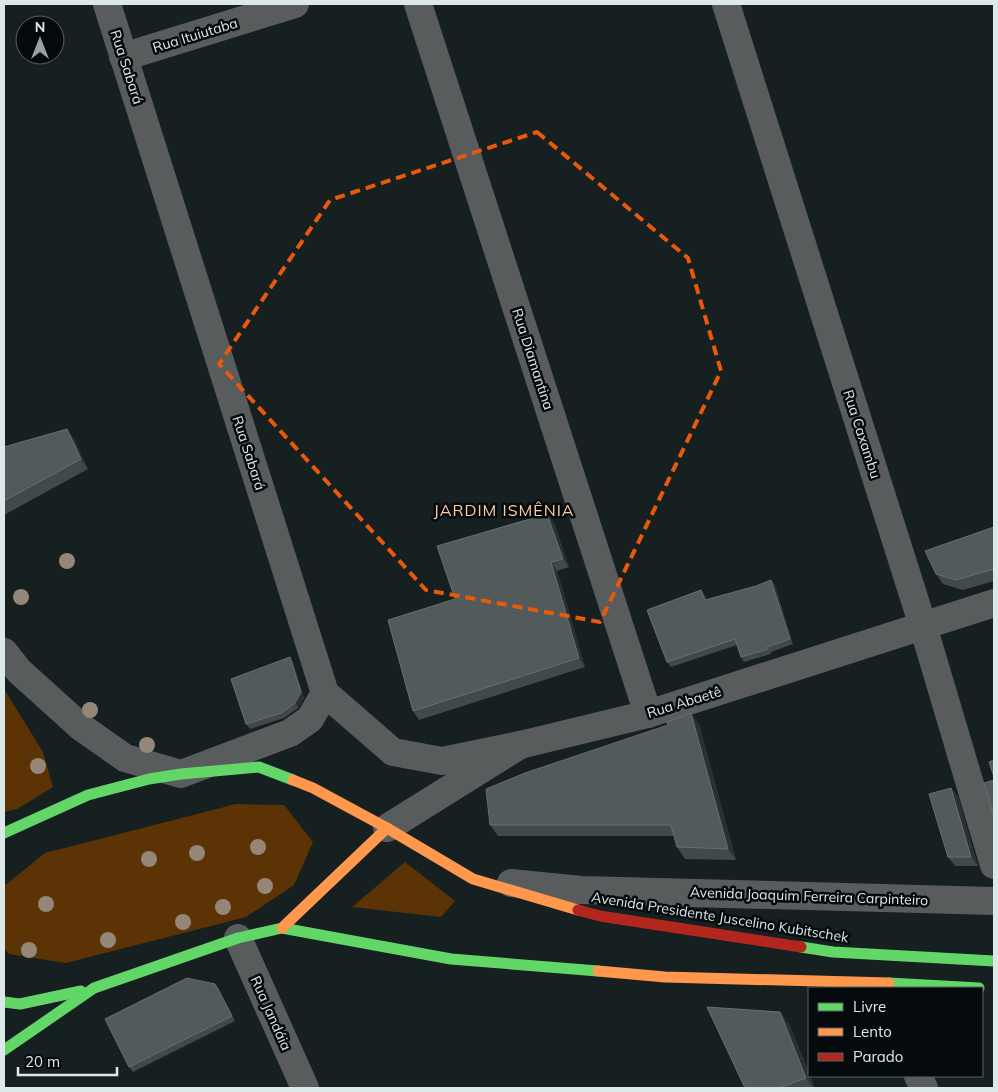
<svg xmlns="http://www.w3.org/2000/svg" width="998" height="1092" font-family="Mulish,sans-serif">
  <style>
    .green { fill: #5b3304 }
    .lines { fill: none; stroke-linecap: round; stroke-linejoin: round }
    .street { stroke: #585c5c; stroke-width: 28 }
    .fast { stroke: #63d668; stroke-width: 11 }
    .slow { stroke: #ff974d; stroke-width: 11 }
    .jam { stroke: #b3261e; stroke-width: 11 }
    .tree { fill: #968677 }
    .wall { fill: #41494a }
    .shaded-wall { fill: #293132 }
    .building { fill: #525a5b; stroke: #677071 }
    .marked { fill: none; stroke: #e8590c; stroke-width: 4; stroke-dasharray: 10 6; stroke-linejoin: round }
    .labels { text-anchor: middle; stroke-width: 5; stroke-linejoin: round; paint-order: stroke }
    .street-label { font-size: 14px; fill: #dde8e9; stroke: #050b0c }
    .quarter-label { font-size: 16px; letter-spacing: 1px; fill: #fecaa1; stroke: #050b0c }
  </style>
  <rect width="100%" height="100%" fill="#162021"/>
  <!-- green -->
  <g class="green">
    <polygon points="4,689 43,752 53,787 17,809 4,812"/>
    <polygon points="236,804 284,805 313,842 294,885 246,917 66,963 9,954 4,948 4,886 45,853"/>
    <polygon points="405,862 455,901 441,917 352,907"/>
  </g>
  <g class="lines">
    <!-- street -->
    <g class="street">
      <polyline points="107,4 325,693 393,752 442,761 520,745"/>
      <polyline points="418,4 648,714"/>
      <polyline points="726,4 923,626 994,865"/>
      <polyline points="123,57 295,4"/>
      <polyline points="4,652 19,671 81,727 125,758 181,774 290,733 310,719 325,693"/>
      <polyline points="387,828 520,745 648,714 994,603"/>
      <polyline points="511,883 581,890 994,901"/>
      <polyline points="238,938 305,1088"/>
      <polyline points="918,1076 924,1088"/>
    </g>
    <!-- fast -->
    <g class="fast">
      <polyline points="4,833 88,795 149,779 181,774 259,767 293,780"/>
      <polyline points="801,947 833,952 994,961"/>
      <polyline points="889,983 979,988"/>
      <polyline points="4,1002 20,1004 81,991"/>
      <polyline points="4,1050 94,988 238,938 282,928 451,959 598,971"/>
    </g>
    <!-- slow -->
    <g class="slow">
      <polyline points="293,780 313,788 387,828 473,879 578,910"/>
      <polyline points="282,928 387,828"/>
      <polyline points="598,971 665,977 889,983"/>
    </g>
    <!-- jam -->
    <polyline class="jam" points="578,910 600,916 801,947"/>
  </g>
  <!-- trees -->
  <g class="tree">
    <circle cx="67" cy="561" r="8"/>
    <circle cx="21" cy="597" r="8"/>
    <circle cx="90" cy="710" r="8"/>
    <circle cx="147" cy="745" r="8"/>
    <circle cx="38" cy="766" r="8"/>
    <circle cx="258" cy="847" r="8"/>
    <circle cx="197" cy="853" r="8"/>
    <circle cx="149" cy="859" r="8"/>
    <circle cx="265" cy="886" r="8"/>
    <circle cx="46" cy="904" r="8"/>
    <circle cx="223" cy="907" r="8"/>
    <circle cx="183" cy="922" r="8"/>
    <circle cx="108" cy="940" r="8"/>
    <circle cx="29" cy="950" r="8"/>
  </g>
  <!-- wall -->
  <g class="wall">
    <polygon points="74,439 88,469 4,515 4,447"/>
    <polygon points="547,514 554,523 569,567 557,571 585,667 419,720 413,711 455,599"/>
    <polygon points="994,528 994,581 963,590 943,584 936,574"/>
    <polygon points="771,580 775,585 793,644 771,652 771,654 744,662 741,657 737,645 671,667 667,662 705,595 707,600 756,586"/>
    <polygon points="290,657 293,662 304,698 298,708 284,718 250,729 246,724"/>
    <polygon points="699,724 736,860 685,859 677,847 674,836 498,836 490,825"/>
    <polygon points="951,788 958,797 978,866 955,866 948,857"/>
    <polygon points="215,984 219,989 235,1021 133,1072 129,1067"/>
    <polygon points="780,1012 790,1026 815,1088 745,1088"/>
  </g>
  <!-- shaded-wall -->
  <g class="shaded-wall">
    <polygon points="67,429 74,439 88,469 81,459"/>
    <polygon points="547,514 554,523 569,567 563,559"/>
    <polygon points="551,562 557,571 585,667 579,658"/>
    <polygon points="771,580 775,585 793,644 790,639"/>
    <polygon points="701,590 705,595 709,605 705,600"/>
    <polygon points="290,657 293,662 304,698 298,708 295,703"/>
    <polygon points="691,713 699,724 736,860 728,849"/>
    <polygon points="951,788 958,797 978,866 971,857"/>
    <polygon points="215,984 219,989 235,1021 232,1016"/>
    <polygon points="780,1012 790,1026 815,1088 814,1088 806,1078"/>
  </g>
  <!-- building -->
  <g class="building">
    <polygon points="67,429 81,459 4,501 4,447"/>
    <polygon points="547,514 563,559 551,562 579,658 413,711 388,620 455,599 437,546"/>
    <polygon points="994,527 994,569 956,580 936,574 925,551"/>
    <polygon points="771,580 790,639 767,647 768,649 741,657 735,639 667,662 647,610 701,590 705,600 756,586"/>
    <polygon points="290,657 301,692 295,703 281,713 246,724 231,679"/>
    <polygon points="691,713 728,849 677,847 671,825 490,825 486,789 525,773 668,725 667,722"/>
    <polygon points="994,760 994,777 989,762"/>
    <polygon points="994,780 994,818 984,783"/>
    <polygon points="951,788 971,857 948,857 929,794"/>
    <polygon points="187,978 215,984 232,1016 129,1067 105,1019"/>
    <polygon points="707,1007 780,1012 806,1078 779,1088 745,1088"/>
  </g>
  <!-- marked area -->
  <path class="marked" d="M 537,132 L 688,258 L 721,371 L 600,622 L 426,590 L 219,364 L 330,200 Z"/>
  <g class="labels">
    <!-- street labels -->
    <g class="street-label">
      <text transform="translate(195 35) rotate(-17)" y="5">Rua Ituiutaba</text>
      <text transform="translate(127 67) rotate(72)" y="5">Rua Sabará</text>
      <text transform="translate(533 359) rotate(72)" y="5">Rua Diamantina</text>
      <text transform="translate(862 434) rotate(72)" y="5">Rua Caxambu</text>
      <text transform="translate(249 453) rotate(72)" y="5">Rua Sabará</text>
      <text transform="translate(684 702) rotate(-17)" y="5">Rua Abaetê</text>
      <text transform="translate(809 896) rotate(2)" y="5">Avenida Joaquim Ferreira Carpinteiro</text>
      <text transform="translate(720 917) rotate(9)" y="5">Avenida Presidente Juscelino Kubitschek</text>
      <text transform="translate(271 1013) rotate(66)" y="5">Rua Jandáia</text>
    </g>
    <!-- quarter labels -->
    <g class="quarter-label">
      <text x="504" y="516">JARDIM ISMÊNIA</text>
    </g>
  </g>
  <!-- border -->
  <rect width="998" height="1092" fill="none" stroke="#dde8e9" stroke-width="10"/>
  <!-- legend -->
  <rect x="808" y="987" width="175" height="90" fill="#050b0c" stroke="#5b6364"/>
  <rect x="818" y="1003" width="25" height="8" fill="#63d668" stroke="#5b6364"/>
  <text x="853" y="1012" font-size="15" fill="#dde8e9">Livre</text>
  <rect x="818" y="1028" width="25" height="8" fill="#ff974d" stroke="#5b6364"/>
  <text x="853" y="1037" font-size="15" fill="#dde8e9">Lento</text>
  <rect x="818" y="1053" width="25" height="8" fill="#b3261e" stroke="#5b6364"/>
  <text x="853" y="1062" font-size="15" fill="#dde8e9">Parado</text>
  <!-- north arrow -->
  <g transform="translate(40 40)"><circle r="24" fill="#050b0c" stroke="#5b6364"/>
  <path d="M0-4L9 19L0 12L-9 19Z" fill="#97a2a3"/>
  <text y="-8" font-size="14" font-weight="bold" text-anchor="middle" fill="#dde8e9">N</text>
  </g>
  <!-- scale -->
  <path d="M18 1067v8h99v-8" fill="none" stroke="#dde8e9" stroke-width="2.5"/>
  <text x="25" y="1067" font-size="15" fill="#dde8e9" stroke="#050b0c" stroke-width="4" paint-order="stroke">20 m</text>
</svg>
